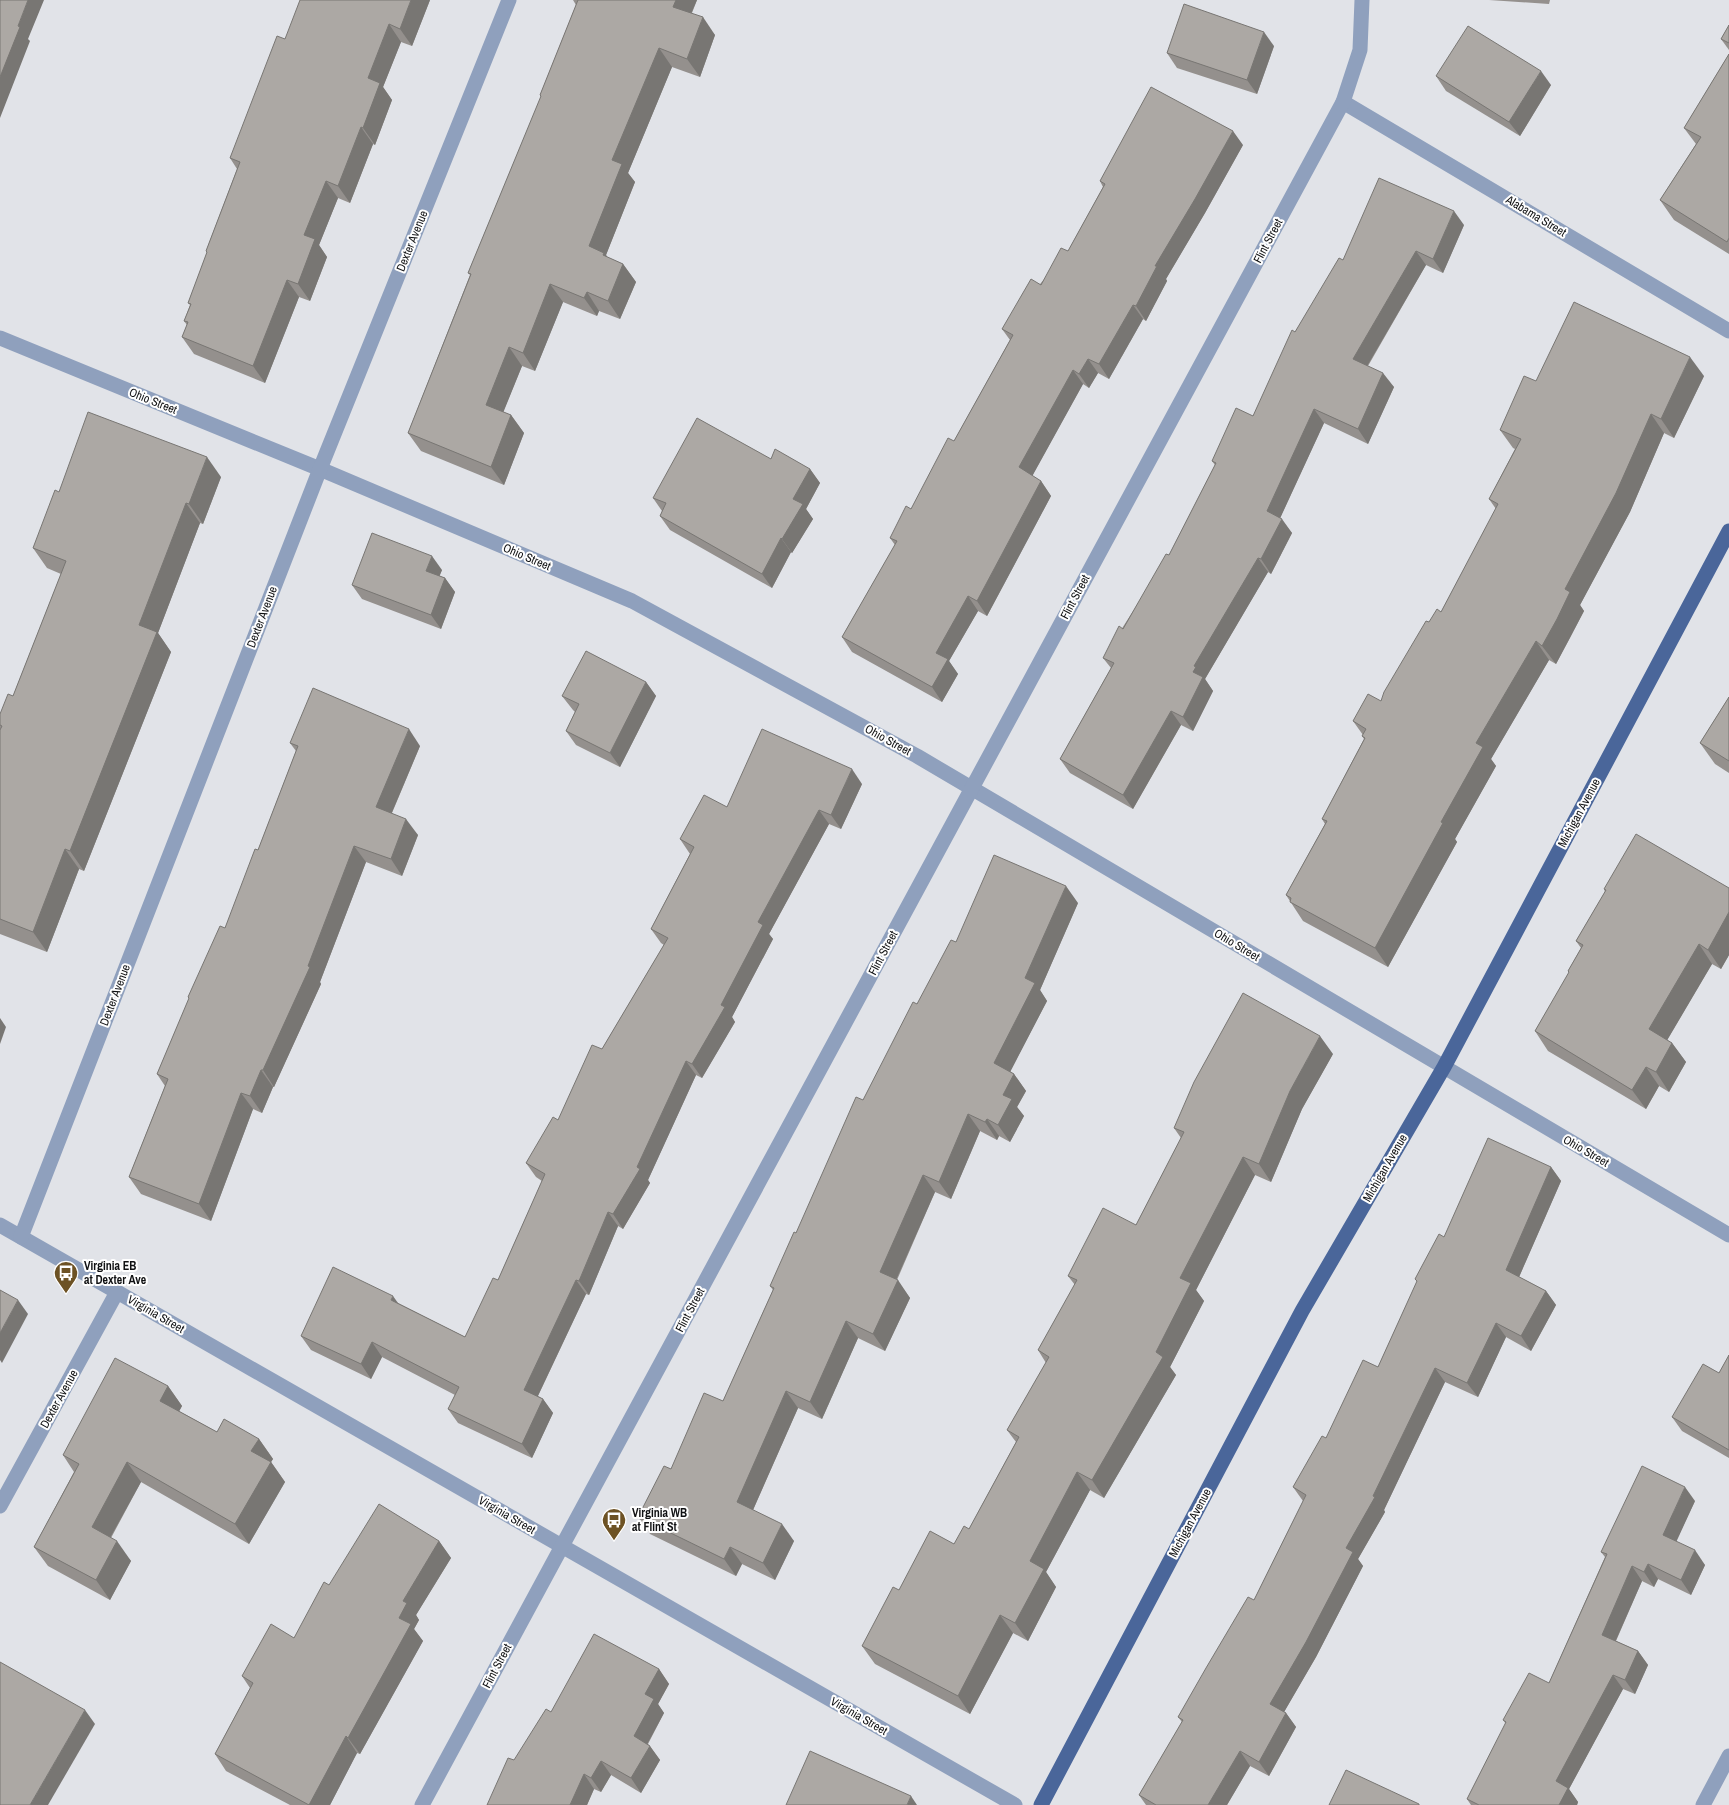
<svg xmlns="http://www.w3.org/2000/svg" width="1729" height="1805" font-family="'Archivo Narrow',sans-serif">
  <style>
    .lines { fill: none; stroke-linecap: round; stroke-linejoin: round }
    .minor { stroke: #8fa0bd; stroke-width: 15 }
    .major { stroke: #4a669a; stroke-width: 15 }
    .wall { fill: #94908d }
    .shaded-wall { fill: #787673 }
    .building { fill: #aca8a4; stroke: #787673 }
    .labels { text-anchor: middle; stroke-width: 4; stroke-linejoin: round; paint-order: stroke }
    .street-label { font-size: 12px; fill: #101113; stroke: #fff }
    .poi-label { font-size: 12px; font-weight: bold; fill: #101113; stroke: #fff; text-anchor: start }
  </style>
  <rect width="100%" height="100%" fill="#e1e3e8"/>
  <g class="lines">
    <!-- minor -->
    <g class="minor">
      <polyline points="1343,102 1729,331"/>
      <polyline points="0,338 320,469 632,601 917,756 1729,1235"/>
      <polyline points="0,1225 1015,1805"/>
      <polyline points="21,1237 320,469 509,0"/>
      <polyline points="0,1506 117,1292"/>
      <polyline points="422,1805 1343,102 1360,50 1362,0"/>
      <polyline points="1703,1805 1729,1756"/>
    </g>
    <!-- major -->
    <polyline class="major" points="1041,1805 1302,1311 1444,1067 1729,531"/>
  </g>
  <!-- wall -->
  <g class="wall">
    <polygon points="430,0 412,46 401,42 383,87 392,100 375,145 373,144 350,203 338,198 319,245 327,257 310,301 299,297 265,383 194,354 182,337 187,325 184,321 190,305 188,303 207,253 206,251 237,169 230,158 285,39"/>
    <polygon points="573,0 697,0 692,13 715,35 700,77 672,67 628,173 635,182 606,255 607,257 623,264 636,282 620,319 599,311 597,316 563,302 535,371 522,366 503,412 511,415 524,433 504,485 421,451 408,433 470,275 468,273 541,97 540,95 576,5"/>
    <polygon points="1489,0 1550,0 1549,4"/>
    <polygon points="1729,25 1729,50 1721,39"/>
    <polygon points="1274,46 1257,94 1177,68 1167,53"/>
    <polygon points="1729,54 1729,254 1674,220 1660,200 1696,144 1684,128"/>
    <polygon points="1436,76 1551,85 1520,136 1446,91"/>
    <polygon points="1243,145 1205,213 1166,279 1167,281 1146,321 1143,319 1109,379 1098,373 1089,388 1083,384 1032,476 1041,481 1051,496 987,616 978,611 949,661 958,674 942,702 852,652 842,637 895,545 890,538 911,509 954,441 1010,340 1002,329 1068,251 1103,187 1100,181"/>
    <polygon points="1464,225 1443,273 1426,265 1368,366 1394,387 1368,444 1324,423 1280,518 1292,533 1271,574 1268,572 1205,679 1213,691 1193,731 1181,725 1133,809 1070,773 1060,759 1111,668 1103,658 1169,555 1215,465 1212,461 1253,416 1295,332 1343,260"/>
    <polygon points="1704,376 1674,438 1664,433 1630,512 1580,605 1584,611 1570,638 1556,664 1549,660 1491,759 1496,766 1455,839 1457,842 1388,967 1303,921 1286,895 1325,824 1322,819 1364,739 1362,736 1363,735 1353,721 1381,701 1429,622 1441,612 1496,509 1489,499 1515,449 1513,448 1500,430 1536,381"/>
    <polygon points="771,459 810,469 820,483 806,509 813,519 792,553 791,552 772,588 670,530 660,516 662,511 653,498"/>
    <polygon points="221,477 203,524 200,523 158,633 171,652 84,871 79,869 47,952 0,934 0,714 13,696 61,574 47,568 33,548 59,492"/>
    <polygon points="442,570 439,576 445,578 455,592 441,629 362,599 352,585"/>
    <polygon points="646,682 656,696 620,767 576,745 566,731 575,712 573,710 562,696"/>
    <polygon points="1729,697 1729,773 1715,764 1700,743"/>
    <polygon points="290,743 420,746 392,813 418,835 402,876 366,862 320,982 321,984 274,1087 273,1087 262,1113 253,1109 211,1221 141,1194 129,1177 165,1086 157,1074 189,999 188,997 225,928 258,850 296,751"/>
    <polygon points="862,784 841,829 829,824 769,934 773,939 732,1017 735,1022 702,1078 696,1075 648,1180 650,1183 623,1229 618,1226 589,1295 586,1294 538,1396 543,1399 553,1413 532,1458 458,1423 448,1409 455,1395 382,1357 371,1379 311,1350 301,1336 398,1303 465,1337 498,1280 542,1181 536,1177 526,1163 558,1120 602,1049 664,945 661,943 651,929 690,854 680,839 727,807"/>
    <polygon points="1729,888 1729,955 1721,969 1712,964 1667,1040 1672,1043 1686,1062 1669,1092 1659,1086 1646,1109 1548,1051 1535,1031 1569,973 1568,971 1581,948 1576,941 1605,892 1604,889"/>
    <polygon points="1078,903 1040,990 1047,1001 1010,1071 1014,1074 1026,1091 1017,1107 1024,1116 1010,1142 999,1136 997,1140 980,1131 951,1199 935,1192 897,1280 910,1298 885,1351 858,1338 822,1419 798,1408 753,1510 794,1541 775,1580 742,1564 736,1576 650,1534 638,1517 671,1469 723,1401 773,1290 770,1286 863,1100 917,1004 956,942"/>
    <polygon points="1333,1054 1302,1109 1271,1182 1255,1175 1196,1290 1204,1301 1170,1367 1176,1375 1104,1498 1090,1490 1046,1572 1056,1587 1028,1641 1013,1633 970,1714 875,1664 862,1646 899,1590 954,1544 969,1529 1016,1442 1007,1430 1046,1363 1038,1350 1075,1285 1068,1276 1136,1225 1181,1138 1174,1128"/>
    <polygon points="1551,1167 1561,1181 1519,1277 1546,1291 1556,1305 1531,1351 1506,1337 1478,1397 1445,1382 1384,1510 1385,1512 1358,1559 1363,1566 1316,1657 1284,1712 1286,1713 1296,1727 1269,1776 1250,1766 1227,1805 1146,1805 1139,1795 1182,1722 1178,1717 1254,1600 1303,1501 1293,1487 1326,1438 1378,1367 1417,1282 1415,1279 1444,1237"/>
    <polygon points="1729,1355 1729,1458 1682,1431 1672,1417 1719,1373"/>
    <polygon points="168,1386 182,1406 179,1411 217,1432 259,1439 273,1459 271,1462 285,1482 249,1544 141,1482 111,1538 131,1561 110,1600 48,1566 34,1547 74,1472 63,1455"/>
    <polygon points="1695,1501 1676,1541 1705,1565 1691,1595 1658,1579 1654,1587 1642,1581 1616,1641 1638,1651 1648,1665 1635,1694 1623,1689 1569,1789 1578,1802 1577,1805 1471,1805 1467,1799 1506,1724 1503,1720 1549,1683 1605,1557 1601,1552"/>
    <polygon points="439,1541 451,1558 416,1615 419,1620 414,1629 423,1641 360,1754 357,1753 330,1805 290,1805 226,1771 215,1754 250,1688 242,1676 294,1638 329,1585"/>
    <polygon points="659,1669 669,1684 658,1704 664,1713 648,1744 660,1760 641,1793 611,1775 601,1792 594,1789 587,1805 487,1805 551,1712"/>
  </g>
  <!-- shaded-wall -->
  <g class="shaded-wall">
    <polygon points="28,0 44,0 28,39 30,41 0,118 0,77 18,26"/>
    <polygon points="411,0 430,0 412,46 400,29"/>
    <polygon points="676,0 697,0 686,25 673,7"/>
    <polygon points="703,17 715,35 700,77 687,59"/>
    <polygon points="389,24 401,42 383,87 392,100 375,145 363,128 368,78"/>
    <polygon points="1264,32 1274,46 1257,94 1247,80"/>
    <polygon points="659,48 672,67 628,173 635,182 606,255 617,271 589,246 612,160"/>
    <polygon points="1541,71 1551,85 1520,136 1509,122"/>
    <polygon points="361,127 373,144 350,203 338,186"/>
    <polygon points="1233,131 1243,145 1205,213 1166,279 1167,281 1146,321 1136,306 1155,266"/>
    <polygon points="326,181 338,198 319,245 327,257 310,301 298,284 304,235"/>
    <polygon points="1454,211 1464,225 1443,273 1433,259"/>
    <polygon points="1416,251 1426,265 1363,373 1353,359"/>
    <polygon points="623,264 636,282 620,319 608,301"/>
    <polygon points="287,280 299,297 265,383 253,366"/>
    <polygon points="550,284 563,302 535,371 523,353"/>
    <polygon points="587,292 599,311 597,316 584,298"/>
    <polygon points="1133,305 1143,319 1109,379 1099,364"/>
    <polygon points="509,347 522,366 499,423 486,405"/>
    <polygon points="1690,357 1704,376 1674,438 1661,419"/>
    <polygon points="1088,359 1098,373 1089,388 1079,374"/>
    <polygon points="1073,370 1083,384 1029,482 1019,467"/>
    <polygon points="1383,373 1394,387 1368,444 1358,429"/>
    <polygon points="1314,409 1324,423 1277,525 1267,511"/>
    <polygon points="1651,414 1664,433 1630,512 1580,605 1584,611 1556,664 1542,646 1565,589"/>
    <polygon points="511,415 524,433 504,485 491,467"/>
    <polygon points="207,457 221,477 203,524 189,504"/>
    <polygon points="810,469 820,483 806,509 813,519 792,553 782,539 793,499"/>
    <polygon points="1041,481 1051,496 987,616 977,601"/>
    <polygon points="186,503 200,523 158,633 171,652 84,871 70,851 139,625"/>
    <polygon points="1282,519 1292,533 1271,574 1261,559"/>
    <polygon points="781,538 791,552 772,588 762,574"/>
    <polygon points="432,556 442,570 436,585 426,571"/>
    <polygon points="1258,558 1268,572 1205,679 1213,691 1193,731 1183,717 1194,666"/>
    <polygon points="445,578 455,592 441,629 431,615"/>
    <polygon points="968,596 978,611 949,661 958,674 942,702 932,687 936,653"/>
    <polygon points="1536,641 1549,660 1491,759 1496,766 1455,839 1457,842 1388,967 1375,948 1441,822 1476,743"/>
    <polygon points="646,682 656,696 620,767 610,753"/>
    <polygon points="1171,711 1181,725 1133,809 1123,795"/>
    <polygon points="409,729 420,746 387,824 376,807"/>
    <polygon points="852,769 862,784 841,829 831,815"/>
    <polygon points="819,810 829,824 769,934 773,939 732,1017 735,1022 702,1078 692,1064 721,1005 758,922"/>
    <polygon points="406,819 418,835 402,876 391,859"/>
    <polygon points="354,846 366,862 320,982 321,984 274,1087 263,1070 308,966"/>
    <polygon points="65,849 79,869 47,952 33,932"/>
    <polygon points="1066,886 1078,903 1040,990 1047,1001 1006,1080 994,1063 1025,978"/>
    <polygon points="1729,912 1729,955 1721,969 1708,950"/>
    <polygon points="1699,944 1712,964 1662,1049 1649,1029"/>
    <polygon points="0,1018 6,1027 0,1044"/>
    <polygon points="1320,1036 1333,1054 1302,1109 1271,1182 1259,1164 1290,1091"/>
    <polygon points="1672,1043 1686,1062 1669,1092 1656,1072"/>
    <polygon points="686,1061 696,1075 648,1180 650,1183 623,1229 613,1214 637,1167"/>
    <polygon points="1646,1067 1659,1086 1646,1109 1632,1090"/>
    <polygon points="261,1070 273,1087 262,1113 250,1096"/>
    <polygon points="1014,1074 1026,1091 1017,1107 1024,1116 1010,1142 998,1125 1003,1095"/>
    <polygon points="241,1093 253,1109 211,1221 199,1204"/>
    <polygon points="968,1114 980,1131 951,1199 939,1182"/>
    <polygon points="987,1119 999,1136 997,1140 985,1122"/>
    <polygon points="1243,1157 1255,1175 1196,1290 1204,1301 1170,1367 1176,1375 1104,1498 1092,1480 1156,1352 1180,1278"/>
    <polygon points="1551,1167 1561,1181 1516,1284 1506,1270"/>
    <polygon points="923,1175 935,1192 892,1289 880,1272"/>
    <polygon points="608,1212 618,1226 589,1295 579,1281"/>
    <polygon points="576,1280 586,1294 534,1404 524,1390"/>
    <polygon points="898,1280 910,1298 885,1351 873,1334"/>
    <polygon points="1546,1291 1556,1305 1531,1351 1521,1336"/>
    <polygon points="393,1296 403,1310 391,1300"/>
    <polygon points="18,1300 28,1314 2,1363 0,1360 0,1333"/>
    <polygon points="846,1321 858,1338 822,1419 810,1402"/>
    <polygon points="1496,1323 1506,1337 1478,1397 1467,1383"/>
    <polygon points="372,1342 382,1357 371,1379 361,1364"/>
    <polygon points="1435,1368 1445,1382 1384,1510 1385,1512 1358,1559 1363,1566 1316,1657 1280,1719 1270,1704 1346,1548 1373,1496"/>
    <polygon points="168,1386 182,1406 174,1421 160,1401"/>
    <polygon points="786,1391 798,1408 749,1519 737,1502"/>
    <polygon points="543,1399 553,1413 532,1458 522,1444"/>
    <polygon points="259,1439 273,1459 265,1471 251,1451"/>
    <polygon points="127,1462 141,1482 105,1547 92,1527"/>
    <polygon points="271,1462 285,1482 249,1544 235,1524"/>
    <polygon points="1077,1472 1090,1490 1046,1572 1056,1587 1028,1641 1015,1623 1030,1561"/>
    <polygon points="1685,1487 1695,1501 1673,1549 1663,1535"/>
    <polygon points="782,1524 794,1541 775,1580 763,1563"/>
    <polygon points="117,1541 131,1561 110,1600 96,1580"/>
    <polygon points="439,1541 451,1558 416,1615 419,1620 414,1629 423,1641 360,1754 348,1738 399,1618 403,1601"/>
    <polygon points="730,1547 742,1564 736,1576 724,1559"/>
    <polygon points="1695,1550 1705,1565 1691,1595 1681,1580"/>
    <polygon points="1648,1564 1658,1579 1654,1587 1644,1572"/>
    <polygon points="1632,1566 1642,1581 1612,1649 1602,1635"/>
    <polygon points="1000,1615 1013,1633 970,1714 958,1696"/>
    <polygon points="1638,1651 1648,1665 1635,1694 1625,1680"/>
    <polygon points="659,1669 669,1684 658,1704 664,1713 644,1750 634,1736 645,1694"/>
    <polygon points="1613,1675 1623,1689 1569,1789 1578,1802 1577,1805 1559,1805 1556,1781"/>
    <polygon points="85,1710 95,1724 48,1805 30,1805"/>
    <polygon points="1286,1713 1296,1727 1269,1776 1259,1762"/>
    <polygon points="346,1736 357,1753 330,1805 309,1805"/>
    <polygon points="650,1746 660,1760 641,1793 631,1778"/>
    <polygon points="1240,1751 1250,1766 1227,1805 1208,1805"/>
    <polygon points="601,1761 611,1775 601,1792 591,1778"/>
    <polygon points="584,1774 594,1789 587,1805 570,1805"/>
    <polygon points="911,1796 917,1805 907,1805"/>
  </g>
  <!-- building -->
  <g class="building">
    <polygon points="0,0 28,0 18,26 20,27 0,77"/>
    <polygon points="300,0 411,0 400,29 389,24 368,78 380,83 363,128 361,127 338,186 326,181 304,235 315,239 298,284 287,280 253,366 182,337 188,322 184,321 191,304 188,303 207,252 206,251 240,162 230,158 277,36 285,39"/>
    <polygon points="578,0 676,0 673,7 703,17 687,59 659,48 612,160 622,164 589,246 604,253 603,255 623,264 608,301 587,292 584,298 550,284 523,353 509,347 486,405 511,415 491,467 408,433 471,274 468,273 541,96 540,95"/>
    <polygon points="1184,4 1264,32 1247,80 1167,53"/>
    <polygon points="1729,25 1729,43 1721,39"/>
    <polygon points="1468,26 1541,71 1509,122 1436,76"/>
    <polygon points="1729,54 1729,238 1727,242 1660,200 1701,137 1684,128"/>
    <polygon points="1151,87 1233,131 1195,199 1155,266 1157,266 1136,306 1133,305 1099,364 1088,359 1079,374 1073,370 1019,467 1041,481 977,601 968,596 936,653 948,659 932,687 842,637 897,541 890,538 906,506 911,509 948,438 954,441 1013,335 1002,329 1031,279 1041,285 1061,248 1068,251 1105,184 1100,181"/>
    <polygon points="1379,178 1454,211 1433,259 1416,251 1353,359 1383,373 1358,429 1314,409 1267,511 1282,519 1261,559 1258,558 1194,666 1196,667 1193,672 1203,677 1183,717 1171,711 1123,795 1060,759 1114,663 1103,658 1119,626 1123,629 1166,554 1169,555 1216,463 1212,461 1236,408 1253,416 1292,330 1295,332 1339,258 1343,260"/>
    <polygon points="1574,302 1690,357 1661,419 1651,414 1616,493 1565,589 1570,592 1557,619 1542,646 1536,641 1476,743 1483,747 1441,822 1443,823 1375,948 1290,902 1291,898 1286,895 1327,821 1322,819 1365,738 1362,736 1366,729 1353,721 1368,694 1381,701 1384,692 1426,621 1429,622 1437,609 1441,612 1498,504 1489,499 1521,439 1500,430 1524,376 1536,381"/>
    <polygon points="88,412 207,457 189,504 186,503 139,625 157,632 70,851 65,849 33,932 0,919 0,730 2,726 0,725 0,714 8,694 13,696 66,561 33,548 55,490 59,492"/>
    <polygon points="697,418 771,459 775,449 810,469 793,499 803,504 782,539 781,538 762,574 660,516 666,503 653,498"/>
    <polygon points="372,533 432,556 426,571 445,578 431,615 352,585"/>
    <polygon points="586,651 646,682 610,753 566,731 579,704 562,696"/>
    <polygon points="313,688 409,729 376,807 406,819 391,859 354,846 308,966 310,967 263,1070 261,1070 250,1096 241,1093 199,1204 129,1177 168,1079 157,1074 189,998 188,997 220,926 225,928 255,849 258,850 298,746 290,743"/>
    <polygon points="1729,697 1729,761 1700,743"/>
    <polygon points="762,729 852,769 831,815 819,810 758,922 763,925 721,1005 725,1007 692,1064 686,1061 637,1167 640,1169 613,1214 608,1212 579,1281 576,1280 524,1390 543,1399 522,1444 448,1409 459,1387 372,1342 361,1364 301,1336 333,1267 393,1296 391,1300 465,1337 493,1278 498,1280 545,1174 526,1163 553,1117 558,1120 592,1045 602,1049 668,938 651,929 694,847 680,839 704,795 727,807"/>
    <polygon points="1636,834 1729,888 1729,912 1708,950 1699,944 1649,1029 1672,1043 1656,1072 1646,1067 1632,1090 1535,1031 1569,972 1568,971 1583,945 1576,941 1606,890 1604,889"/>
    <polygon points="994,855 1066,886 1025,978 1035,983 994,1063 1014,1074 1003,1095 1012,1099 998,1125 987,1119 985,1122 968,1114 939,1182 923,1175 880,1272 898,1280 873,1334 846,1321 810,1402 786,1391 737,1502 782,1524 763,1563 730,1547 724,1559 638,1517 664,1466 671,1469 704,1393 723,1401 774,1288 770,1286 794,1232 796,1233 856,1097 863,1100 913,1002 917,1004 951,940 956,942"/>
    <polygon points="1243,993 1320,1036 1290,1091 1259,1164 1243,1157 1180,1278 1191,1283 1156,1352 1163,1357 1092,1480 1077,1472 1030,1561 1044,1569 1015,1623 1000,1615 958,1696 862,1646 893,1587 899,1590 930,1531 954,1544 964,1526 969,1529 1019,1437 1007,1430 1049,1357 1038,1350 1077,1280 1068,1276 1103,1208 1136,1225 1184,1132 1174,1128 1194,1082"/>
    <polygon points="1488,1138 1551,1167 1506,1270 1546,1291 1521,1336 1496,1323 1467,1383 1435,1368 1373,1496 1375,1497 1346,1548 1353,1552 1306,1642 1270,1704 1286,1713 1259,1762 1240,1751 1208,1805 1156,1805 1139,1795 1183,1720 1178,1717 1206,1668 1248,1597 1254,1600 1306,1495 1293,1487 1322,1436 1326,1438 1363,1360 1378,1367 1417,1281 1415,1279 1439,1234 1444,1237"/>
    <polygon points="0,1290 18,1300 0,1333"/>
    <polygon points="1729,1355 1729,1450 1672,1417 1703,1364 1719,1373"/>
    <polygon points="115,1358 168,1386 160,1401 217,1432 224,1419 259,1439 251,1451 271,1462 235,1524 127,1462 92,1527 117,1541 96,1580 34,1547 79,1464 63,1455"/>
    <polygon points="1642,1466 1685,1487 1663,1535 1695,1550 1681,1580 1648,1564 1644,1572 1632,1566 1602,1635 1638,1651 1625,1680 1613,1675 1556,1781 1568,1788 1559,1805 1479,1805 1467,1799 1506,1722 1503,1720 1529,1673 1549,1683 1607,1554 1601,1552"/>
    <polygon points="379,1504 439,1541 403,1601 407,1603 399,1618 411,1624 348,1738 346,1736 309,1805 215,1754 253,1683 242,1676 271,1624 294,1638 324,1582 329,1585"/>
    <polygon points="594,1634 659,1669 645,1694 654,1699 634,1736 650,1746 631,1778 601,1761 591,1778 584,1774 570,1805 487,1805 508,1758 514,1760 546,1709 551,1712"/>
    <polygon points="0,1662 85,1710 30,1805 0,1805"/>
    <polygon points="810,1751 911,1796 907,1805 786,1805"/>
    <polygon points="1346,1770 1419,1804 1419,1805 1329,1805"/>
  </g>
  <!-- icons -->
  <defs>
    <g id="bus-pin" transform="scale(1.25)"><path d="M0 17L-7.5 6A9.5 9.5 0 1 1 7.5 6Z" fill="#6d5224" stroke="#fff"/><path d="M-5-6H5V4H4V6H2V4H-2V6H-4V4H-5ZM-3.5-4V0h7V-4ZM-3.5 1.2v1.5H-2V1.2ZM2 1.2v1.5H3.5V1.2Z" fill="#fff"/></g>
  </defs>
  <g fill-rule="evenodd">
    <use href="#bus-pin" x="66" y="1273"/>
    <use href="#bus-pin" x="614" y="1520"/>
  </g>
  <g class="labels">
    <!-- street labels -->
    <g class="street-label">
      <text transform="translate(1536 216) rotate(31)" y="4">Alabama Street</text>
      <text transform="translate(412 241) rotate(-68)" y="4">Dexter Avenue</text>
      <text transform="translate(1268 241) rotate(-62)" y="4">Flint Street</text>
      <text transform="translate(153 401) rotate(22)" y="4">Ohio Street</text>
      <text transform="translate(527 557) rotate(23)" y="4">Ohio Street</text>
      <text transform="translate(1075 597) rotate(-62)" y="4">Flint Street</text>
      <text transform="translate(262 617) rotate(-69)" y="4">Dexter Avenue</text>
      <text transform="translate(888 740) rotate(29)" y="4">Ohio Street</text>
      <text transform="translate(1579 813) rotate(-62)" y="4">Michigan Avenue</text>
      <text transform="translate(1237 945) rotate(31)" y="4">Ohio Street</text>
      <text transform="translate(883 953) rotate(-62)" y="4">Flint Street</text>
      <text transform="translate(115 995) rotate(-69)" y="4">Dexter Avenue</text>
      <text transform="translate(1586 1151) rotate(30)" y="4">Ohio Street</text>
      <text transform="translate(1385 1168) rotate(-60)" y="4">Michigan Avenue</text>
      <text transform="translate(690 1310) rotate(-62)" y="4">Flint Street</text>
      <text transform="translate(156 1314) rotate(30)" y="4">Virginia Street</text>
      <text transform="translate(59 1399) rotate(-61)" y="4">Dexter Avenue</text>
      <text transform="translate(507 1515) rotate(30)" y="4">Virginia Street</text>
      <text transform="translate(1190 1523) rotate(-62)" y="4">Michigan Avenue</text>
      <text transform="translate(497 1666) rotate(-62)" y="4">Flint Street</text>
      <text transform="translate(859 1716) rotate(30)" y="4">Virginia Street</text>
    </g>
    <!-- poi labels -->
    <g class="poi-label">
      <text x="84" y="1270">Virginia EB<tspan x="84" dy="14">at Dexter Ave</tspan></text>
      <text x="632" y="1517">Virginia WB<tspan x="632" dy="14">at Flint St</tspan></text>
    </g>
  </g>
</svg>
